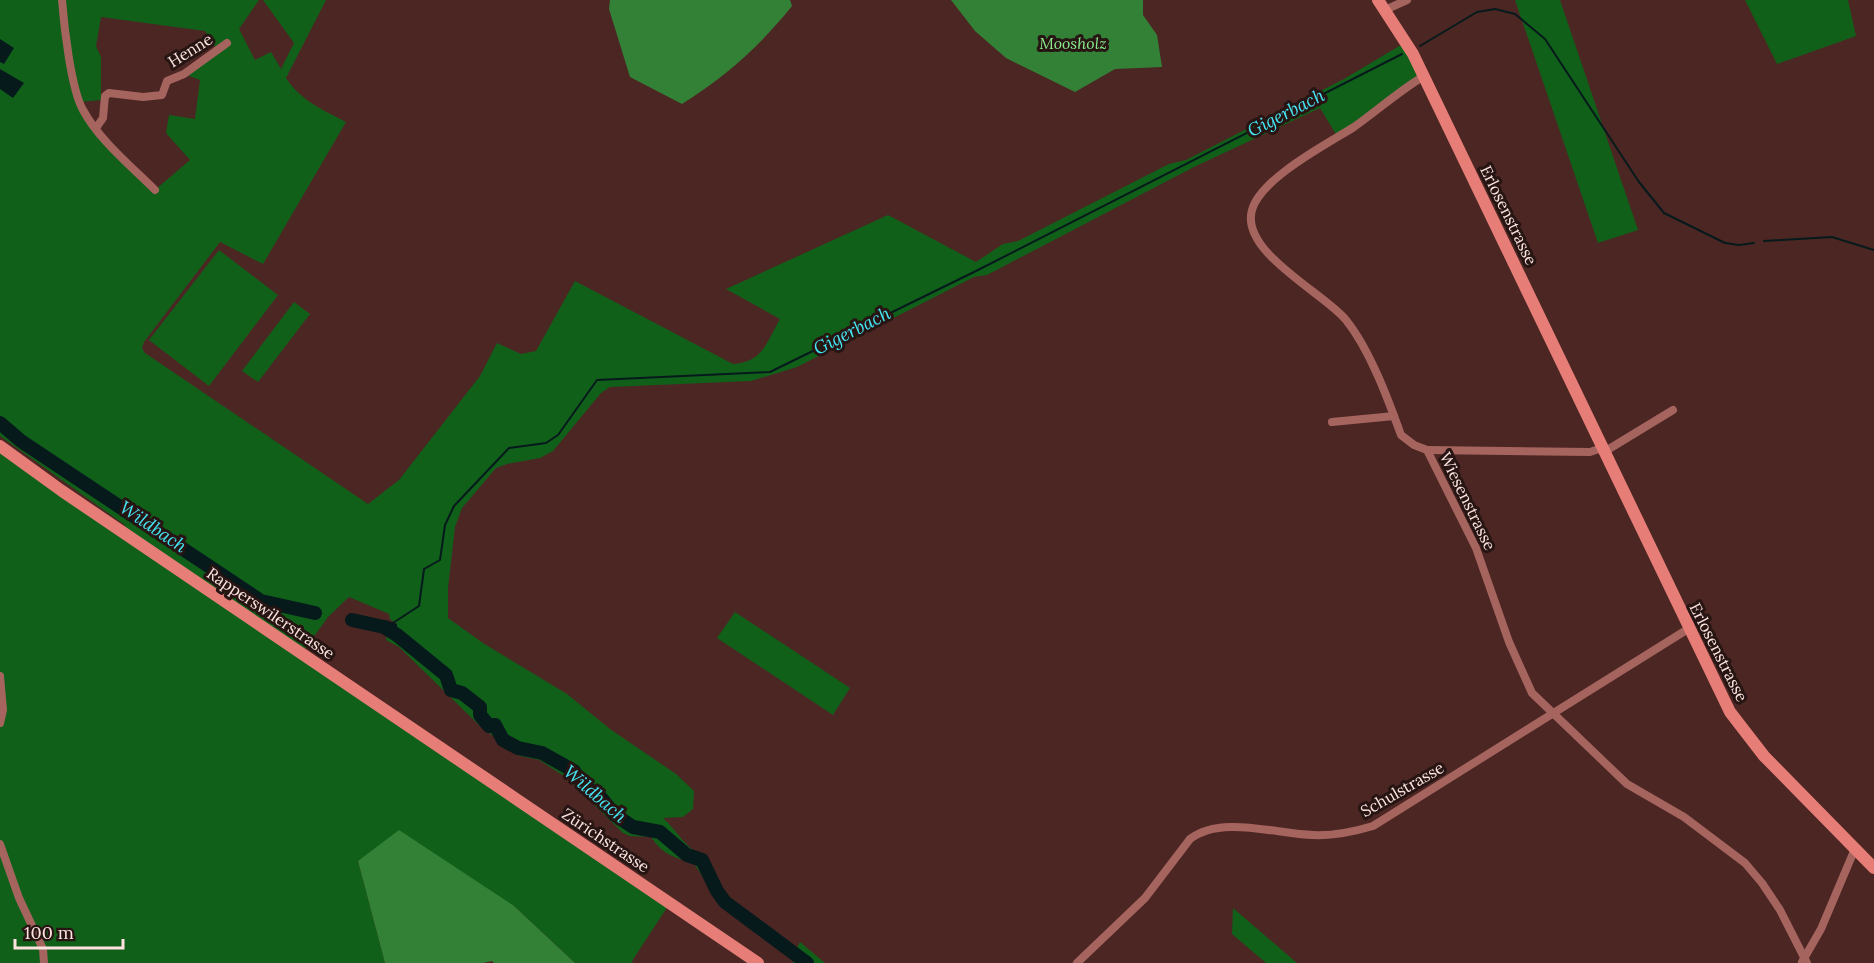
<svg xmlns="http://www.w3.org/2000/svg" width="1874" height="963" font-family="Lora,serif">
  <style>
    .green { fill: #11601a; fill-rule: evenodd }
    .forest { fill: #338137 }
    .water { fill: #061a1c }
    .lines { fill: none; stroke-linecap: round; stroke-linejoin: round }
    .stream { stroke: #061a1c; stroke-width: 2 }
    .river { stroke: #061a1c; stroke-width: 14 }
    .street { stroke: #a6645f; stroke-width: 8 }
    .secondary { stroke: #e67d77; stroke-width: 12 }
    .labels { text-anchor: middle; stroke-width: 6; stroke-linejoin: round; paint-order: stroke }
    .park-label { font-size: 16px; font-style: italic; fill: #89ed8b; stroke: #261513 }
    .street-label { font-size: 16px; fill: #fde3e0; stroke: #261513 }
    .water-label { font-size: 18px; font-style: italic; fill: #45e6f5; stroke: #261513 }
  </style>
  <rect width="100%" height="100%" fill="#4c2623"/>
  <!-- green -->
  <g class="green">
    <path d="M 0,0 L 259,0 L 239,29 L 255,60 L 271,52 L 281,69 L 294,43 L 263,0 L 326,0 L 286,78 C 300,100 323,110 346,122 L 263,264 L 220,242 L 144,342 L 142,348 L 145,353 L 368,504 L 399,480 L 480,376 L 497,343 L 521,354 L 536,351 L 575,281 L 733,364 C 763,362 766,343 780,319 L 726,289 L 888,215 L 976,262 L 1003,244 L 1018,241 L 1169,164 L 1186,160 L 1344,79 L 1406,42 L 1424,76 L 1337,136 L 1320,108 L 1194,167 L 987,275 L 974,277 L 797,367 L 751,381 L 610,387 L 601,393 L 553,451 L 540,458 L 507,464 L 496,468 L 462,508 L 455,527 L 448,588 L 448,618 L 483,643 L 567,694 L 610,729 L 676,774 L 694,791 L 693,809 L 683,817 L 663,818 C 676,829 685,848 701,854 C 710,866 715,882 725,895 C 740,914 776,931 796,950 L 800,942 L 825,963 L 793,963 L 793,960 L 721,905 L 693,862 C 675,859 661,853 651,837 L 630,836 L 623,833 L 567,778 L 539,760 L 520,756 L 481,727 L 399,647 L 386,640 L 388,632 L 396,636 L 397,624 L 390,619 L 389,614 L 349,597 L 328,617 L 302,653 L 670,903 L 632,961 L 633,963 L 575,963 L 514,906 L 358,861 L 385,963 L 0,963 L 0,446 L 121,531 L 125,525 L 0,436 ZM 101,17 L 205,31 L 218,51 L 184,74 L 200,80 L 195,119 L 169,115 L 166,133 L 190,160 L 155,190 L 83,111 L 80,102 L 101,100 L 101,57 L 96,46 Z"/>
    <polygon points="1515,0 1560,0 1638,230 1598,243"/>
    <polygon points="1745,0 1848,0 1856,36 1777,64"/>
    <polygon points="219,250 278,295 209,386 149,340"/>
    <polygon points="294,302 310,314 258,382 242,371"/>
    <polygon points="735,612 850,688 833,715 717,638"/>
    <polygon points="1233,908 1297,963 1266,963 1232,934"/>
  </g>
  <!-- forest -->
  <g class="forest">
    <path d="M 610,0 L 790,0 L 792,6 C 758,48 727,75 682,104 L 630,77 L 609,9 Z"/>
    <polygon points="951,0 1143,0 1143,15 1157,35 1162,67 1115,69 1075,92 1006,58 975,31"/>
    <polygon points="399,830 514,906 575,963 494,963 492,961 483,963 385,963 358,861"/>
  </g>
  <!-- water -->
  <g class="water">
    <polygon points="0,39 14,48 4,64 0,62"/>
    <polygon points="0,69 24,83 13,98 0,89"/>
    <polygon points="386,620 397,624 397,635 382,630"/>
  </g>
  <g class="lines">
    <!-- stream -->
    <g class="stream">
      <polyline points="1420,46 1477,12 1495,9 1515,14 1545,39 1639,182 1664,213 1725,243 1739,245 1754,243"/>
      <polyline points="1764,241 1832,237 1874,250"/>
      <polyline points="393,623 419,606 424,569 440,560 445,525 454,506 509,448 546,443 558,435 597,380 770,372 976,271 1402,54"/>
    </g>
    <!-- river -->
    <g class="river">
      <polyline points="0,423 21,441 261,601 315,613"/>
      <polyline points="352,620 384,627 397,635 446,675 451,690 462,693 480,707 480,715 489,726 495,725 503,740 518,748 542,753 574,771 583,785 601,798 615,815 633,827 660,832 687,855 702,860 717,891 725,902 807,963"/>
    </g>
    <!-- street -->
    <g class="street">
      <path d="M 62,0 C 64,26 71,89 83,110 C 99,140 131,166 155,190"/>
      <polyline points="1385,10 1407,0"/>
      <path d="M 1424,76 C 1399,91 1378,110 1354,127 C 1327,144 1261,178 1252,210 C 1240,252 1324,293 1346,320 C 1370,350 1388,399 1401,435 L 1414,445 L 1427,450 L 1476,548 L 1509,642 L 1532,693 L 1627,784 L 1684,817 L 1745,863 L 1762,883 L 1780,910 L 1807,963"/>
      <polyline points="96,128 103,118 105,96 109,93 143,97 162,95 167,81 184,74 227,43"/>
      <polyline points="1332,422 1394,416"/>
      <polyline points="1427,450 1590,452 1602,448"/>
      <polyline points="1604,452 1673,410"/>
      <polyline points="0,676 3,710 0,723"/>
      <polyline points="0,844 19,898 43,949 44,963"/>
      <polyline points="1802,962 1821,929 1854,851"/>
      <path d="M 1077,963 L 1145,898 L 1190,839 C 1221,815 1276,834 1313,835 C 1334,836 1353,832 1373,826 L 1688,629"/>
    </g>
    <!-- secondary -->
    <g class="secondary">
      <polyline points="1378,0 1413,54 1730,712 1764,756 1874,868"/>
      <polyline points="0,446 62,491 758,963"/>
    </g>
  </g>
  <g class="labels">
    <!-- park labels -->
    <g class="park-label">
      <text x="1073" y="49">Moosholz</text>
    </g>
    <!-- street labels -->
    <g class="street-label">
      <text transform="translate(190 50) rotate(-32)" y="6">Henne</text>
      <text transform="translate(1509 215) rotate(64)" y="6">Erlosenstrasse</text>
      <text transform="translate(1468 501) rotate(64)" y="6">Wiesenstrasse</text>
      <text transform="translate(271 613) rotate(34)" y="6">Rapperswilerstrasse</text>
      <text transform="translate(1719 652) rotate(63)" y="6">Erlosenstrasse</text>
      <text transform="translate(1402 789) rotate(-30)" y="6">Schulstrasse</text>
      <text transform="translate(606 840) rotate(34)" y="6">Zürichstrasse</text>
    </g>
    <!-- water labels -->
    <g class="water-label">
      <text transform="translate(1286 113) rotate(-27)" y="6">Gigerbach</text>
      <text transform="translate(852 331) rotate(-27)" y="6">Gigerbach</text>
      <text transform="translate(153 527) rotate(34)" y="6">Wildbach</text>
      <text transform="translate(595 794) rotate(41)" y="6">Wildbach</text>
    </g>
  </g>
  <!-- scale -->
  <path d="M15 939v9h108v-9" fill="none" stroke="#fde3e0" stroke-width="3"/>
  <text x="24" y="939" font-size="18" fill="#fde3e0" stroke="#261513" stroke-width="4.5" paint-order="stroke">100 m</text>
</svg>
